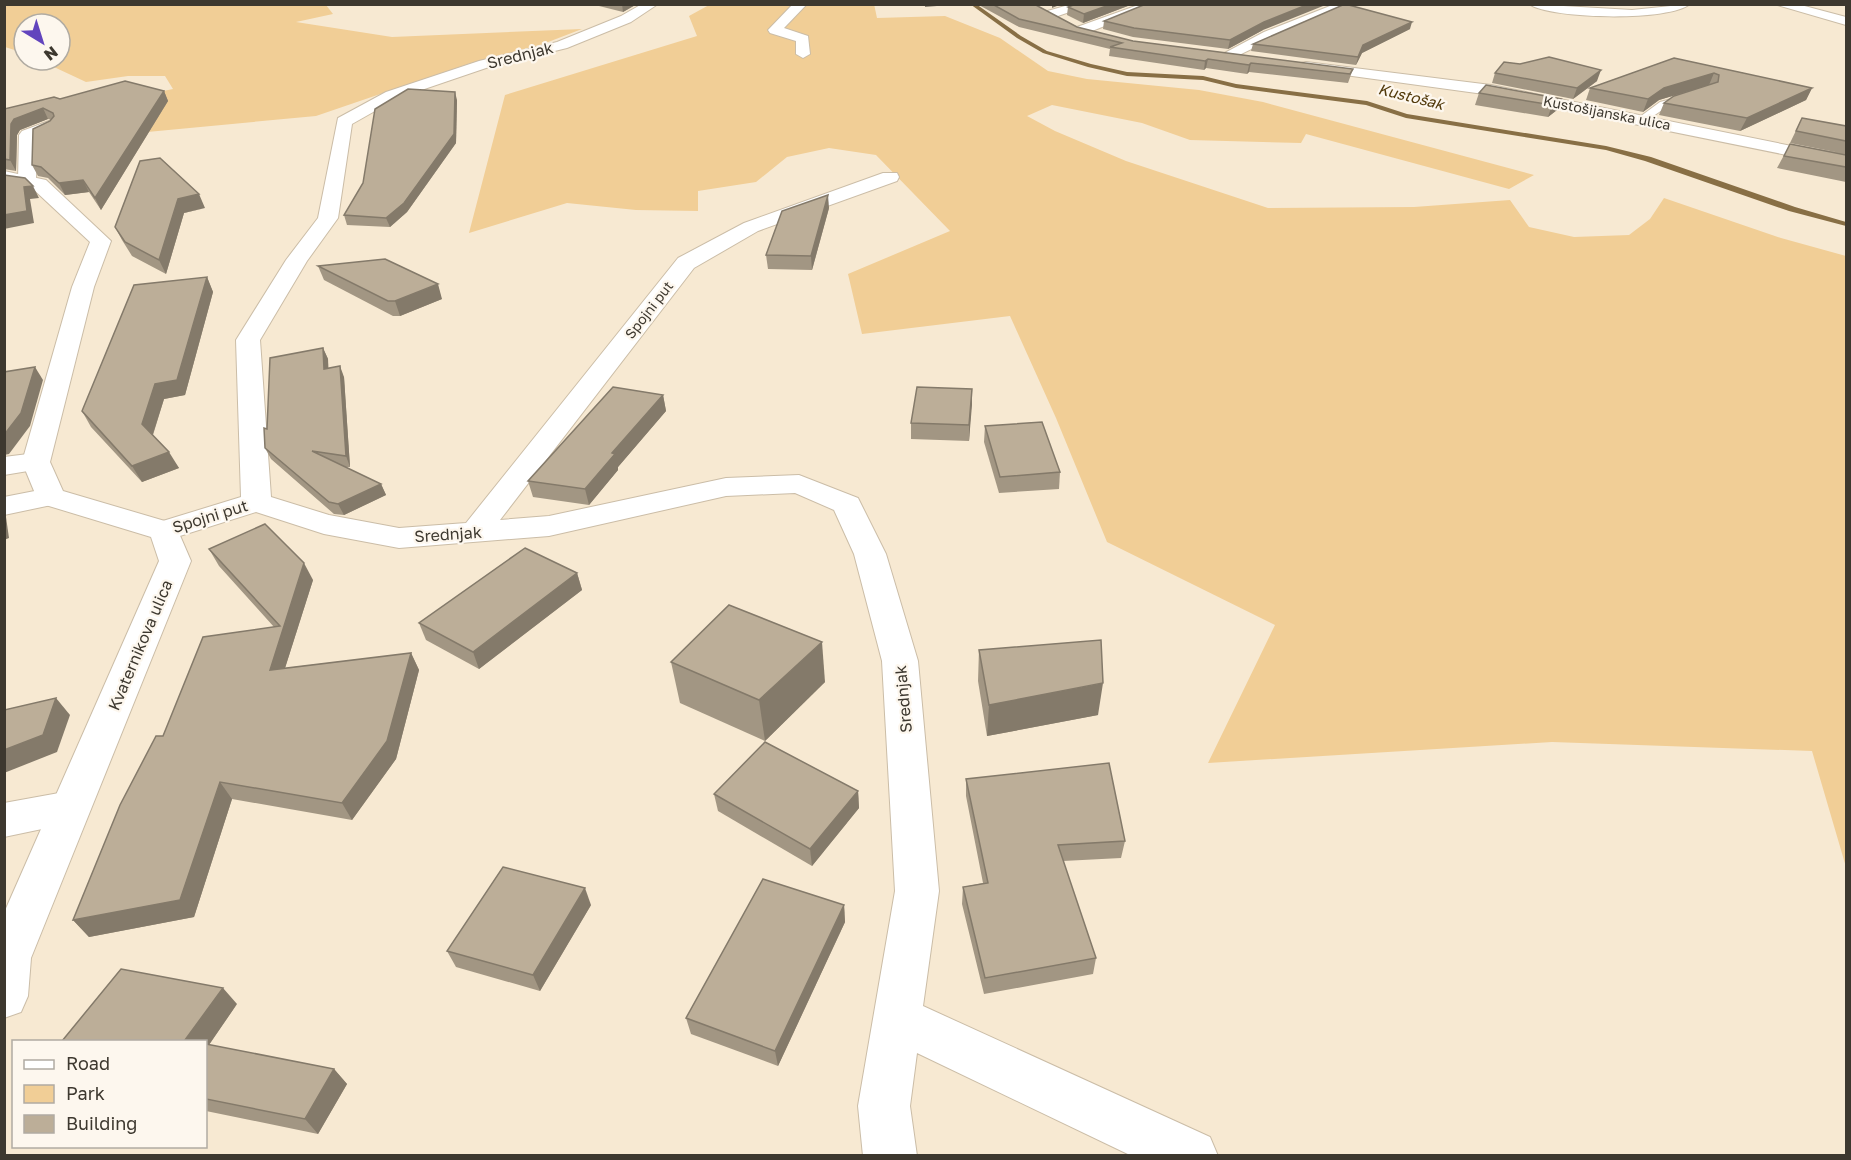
<svg xmlns="http://www.w3.org/2000/svg" width="1851" height="1160" font-family="'Golos Text',sans-serif">
  <style>
    .green { fill: #f1ce96 }
    .lines { fill: none; stroke-linecap: round; stroke-linejoin: round }
    .stream { fill: #886f45; fill-rule: evenodd }
    .service-casing { stroke: #cbbda7; stroke-width: 2 }
    .minor-casing { stroke: #cbbda7; stroke-width: 2 }
    .tertiary-casing { stroke: #cbbda7; stroke-width: 2 }
    .service { fill: #fff; fill-rule: evenodd }
    .minor { fill: #fff; fill-rule: evenodd }
    .tertiary { fill: #fff; fill-rule: evenodd }
    .wall { fill: #a29683 }
    .shaded-wall { fill: #847a6a }
    .building { fill: #bcae98; stroke: #847a6a; stroke-width: 1.5 }
    .labels { text-anchor: middle; stroke-width: 4.5; stroke-linejoin: round; paint-order: stroke }
    .far-street-label { font-size: 14px; fill: #3d382f; stroke: #fdf7ee }
    .far-water-label { font-size: 15px; font-style: italic; fill: #523a0b; stroke: #fdf7ee }
    .street-label { font-size: 16px; fill: #3d382f; stroke: #fdf7ee }
  </style>
  <rect width="100%" height="100%" fill="#f7e9d2"/>
  <!-- green -->
  <g class="green">
    <polygon points="5,4 326,5 333,14 296,22 392,37 582,29 543,44 471,63 316,116 73,139 90,106 173,89 165,76 128,76 86,82 39,60 60,60 60,24 24,24 24,53 5,47"/>
    <polygon points="874,4 877,18 945,16 1000,38 1048,71 1087,79 1199,90 1263,102 1534,175 1509,189 1306,134 1301,143 1190,140 1142,123 1052,105 1027,116 1055,131 1126,161 1268,208 1414,207 1510,200 1529,227 1574,237 1629,235 1650,219 1664,198 1781,238 1846,256 1846,867 1812,751 1552,742 1208,763 1275,625 1107,542 1056,418 1010,316 862,334 848,274 950,231 876,155 829,148 787,157 756,182 698,191 698,211 636,210 567,203 469,233 505,95 697,36 689,16 709,5"/>
  </g>
  <g class="lines">
    <!-- stream -->
    <polygon class="stream" points="970,4 976,4 1021,36 1047,51 1091,64 1127,72 1203,76 1236,84 1367,101 1407,114 1606,146 1651,157 1795,207 1846,222 1846,226 1789,211 1645,161 1606,150 1406,118 1366,105 1236,88 1203,80 1127,76 1088,67 1043,53 1017,38"/>
    <!-- service casing -->
    <g class="service-casing">
      <polygon id="service" points="1695,93 1699,94 1699,98 1668,106 1643,123 1637,119 1660,102"/>
    </g>
    <!-- minor casing -->
    <g class="minor-casing">
      <g id="minor">
        <polygon points="642,4 658,4 631,22 567,48 489,67 398,98 352,124 338,218 307,261 260,340 271,497 329,515 399,528 466,523 678,258 744,223 883,173 897,173 899,177 897,181 758,231 694,268 500,520 549,516 726,478 799,475 858,498 886,554 918,661 939,891 923,1006 1210,1137 1218,1156 1132,1156 917,1053 910,1106 917,1156 863,1156 858,1106 895,891 882,661 854,554 834,510 795,493 726,496 549,536 399,548 324,534 256,512 164,541 153,538 148,531 153,524 241,497 236,340 286,260 318,218 338,118 386,92 479,61 557,42 621,16"/>
        <polygon points="793,4 807,4 784,28 808,36 810,54 803,58 796,54 796,41 770,33 768,30"/>
        <polygon points="1072,4 1093,4 1049,19 1043,15 1044,12"/>
        <polygon points="1141,4 1160,4 1087,33 1077,33 1075,30 1077,27"/>
        <polygon points="1335,4 1354,4 1274,38 1231,59 1221,59 1219,56 1264,32"/>
        <path d="M 1529,4 L 1632,10 L 1690,4 C 1669,22 1549,19 1529,4 Z"/>
        <polygon points="1774,4 1797,4 1846,17 1846,25"/>
        <polygon points="49,121 57,126 55,130 37,138 36,180 34,184 20,184 18,180 19,135 22,131"/>
        <polygon points="36,453 46,456 50,462 46,468 4,475 4,457"/>
        <polygon points="50,488 61,491 65,497 61,503 4,515 4,497"/>
        <polygon points="70,791 85,796 91,808 85,820 4,837 4,803"/>
      </g>
    </g>
    <!-- tertiary casing -->
    <g class="tertiary-casing">
      <g id="tertiary">
        <polygon points="1306,62 1491,85 1846,157 1846,167 1491,95 1301,69 1299,66 1301,63"/>
        <polygon points="4,171 46,180 111,241 94,287 50,462 63,491 175,524 191,561 31,958 28,996 21,1012 4,1018 4,913 159,561 151,537 39,503 22,462 72,287 90,242 32,188 4,183"/>
      </g>
    </g>
    <!-- service -->
    <use href="#service" class="service"/>
    <!-- minor -->
    <use href="#minor" class="minor"/>
    <!-- tertiary -->
    <use href="#tertiary" class="tertiary"/>
  </g>
  <!-- wall -->
  <g class="wall">
    <polygon points="591,4 637,4 623,12"/>
    <polygon points="977,4 1034,4 1077,27 1133,41 1353,69 1348,83 1249,72 1247,74 1206,68 1204,70 1109,56 1110,49 1019,27"/>
    <polygon points="1076,4 1133,4 1083,23 1067,15 1068,7"/>
    <polygon points="1104,21 1263,30 1228,49 1133,37 1103,29"/>
    <polygon points="1410,29 1362,53 1356,65 1251,51 1253,44"/>
    <polygon points="1674,58 1812,88 1806,100 1740,131 1659,115 1664,103 1709,85 1659,100 1643,112 1586,100 1590,88"/>
    <polygon points="1495,73 1597,81 1573,99 1492,83"/>
    <polygon points="164,91 168,101 101,210 89,192 65,195 48,178 38,176 32,165 51,120 48,119 20,130 17,135 16,171 4,169 4,109 60,99"/>
    <polygon points="1479,93 1561,99 1557,110 1548,117 1475,105"/>
    <polygon points="457,100 456,143 407,212 390,227 347,225 344,215"/>
    <polygon points="1802,118 1846,126 1846,182 1777,168 1790,144 1840,153 1790,143"/>
    <polygon points="205,208 184,213 166,274 132,256 122,240 115,227"/>
    <polygon points="829,208 812,270 768,269 766,255"/>
    <polygon points="318,266 442,299 400,316 393,316 324,280"/>
    <polygon points="207,277 213,292 185,395 164,399 153,435 179,468 142,482 91,427 82,411"/>
    <polygon points="323,348 328,359 328,368 344,377 350,467 345,467 381,484 386,495 344,515 334,514 271,459 265,448 267,429"/>
    <polygon points="972,389 969,441 911,439 911,423"/>
    <polygon points="663,395 666,411 618,467 618,470 589,505 533,497 528,481"/>
    <polygon points="985,426 1060,472 1059,489 999,493 984,442"/>
    <polygon points="209,549 313,580 285,668 411,653 419,670 396,759 352,820 232,799 194,917 89,937 73,920 163,736 274,627 219,566"/>
    <polygon points="577,573 582,590 479,669 426,640 419,623"/>
    <polygon points="979,650 1098,715 987,736 978,681"/>
    <polygon points="671,662 825,682 765,741 680,703"/>
    <polygon points="966,779 1125,841 1121,858 1063,861 1096,958 1093,974 984,994 962,904 963,887 983,883 966,796"/>
    <polygon points="858,791 859,808 812,866 718,811 714,794"/>
    <polygon points="591,905 540,991 456,967 447,951"/>
    <polygon points="844,905 845,922 778,1066 691,1034 686,1018"/>
    <polygon points="237,1004 209,1045 334,1069 347,1084 318,1134 206,1111 206,1041"/>
  </g>
  <!-- shaded-wall -->
  <g class="shaded-wall">
    <polygon points="622,4 637,4 623,12"/>
    <polygon points="925,4 961,4 925,7"/>
    <polygon points="1052,4 1062,4 1052,8"/>
    <polygon points="1112,4 1133,4 1083,23 1084,14"/>
    <polygon points="1309,4 1328,4 1263,30 1228,49 1230,40 1264,22"/>
    <polygon points="1412,22 1410,29 1362,53 1356,65 1358,57 1363,45"/>
    <polygon points="1208,59 1206,68 1204,70 1205,61"/>
    <polygon points="1251,63 1249,72 1247,74 1249,65"/>
    <polygon points="1601,70 1597,81 1573,99 1577,88"/>
    <polygon points="1714,73 1709,85 1659,100 1643,112 1648,99 1664,88"/>
    <polygon points="1812,88 1806,100 1740,131 1747,118"/>
    <polygon points="164,91 168,101 101,210 95,198"/>
    <polygon points="455,92 457,100 456,143 407,212 390,227 386,218"/>
    <polygon points="1561,99 1557,110 1548,117 1552,105"/>
    <polygon points="43,108 48,119 20,130 17,135 16,171 10,160 11,124 14,119"/>
    <polygon points="83,180 89,192 65,195 59,183"/>
    <polygon points="33,186 39,198 30,199 34,223 4,229 4,215 24,187"/>
    <polygon points="199,194 205,208 184,213 166,274 159,260 178,199"/>
    <polygon points="828,195 829,208 812,270 811,256"/>
    <polygon points="207,277 213,292 185,395 164,399 151,440 142,424 155,384"/>
    <polygon points="438,284 442,299 400,316 395,301"/>
    <polygon points="323,348 328,359 329,380 324,369"/>
    <polygon points="340,366 344,377 350,467 346,456"/>
    <polygon points="35,367 43,380 30,426 9,454 4,455 4,435"/>
    <polygon points="972,389 972,405 969,441 969,425"/>
    <polygon points="663,395 666,411 618,467 618,470 589,505 585,489 612,453"/>
    <polygon points="169,452 179,468 142,482 132,466"/>
    <polygon points="381,484 386,495 344,515 338,504"/>
    <polygon points="4,516 6,517 9,538 4,540"/>
    <polygon points="304,563 313,580 279,687 270,670"/>
    <polygon points="577,573 582,590 479,669 473,652"/>
    <polygon points="822,642 825,682 765,741 759,700"/>
    <polygon points="411,653 419,670 396,759 352,820 342,803"/>
    <polygon points="1103,683 1098,715 987,736 989,705"/>
    <polygon points="56,698 70,715 57,752 4,773 4,750"/>
    <polygon points="220,782 232,799 194,917 89,937 73,920"/>
    <polygon points="858,791 859,808 812,866 810,849"/>
    <polygon points="585,888 591,905 540,991 533,975"/>
    <polygon points="844,905 845,922 778,1066 775,1051"/>
    <polygon points="223,988 237,1004 206,1049 206,1041 187,1041 185,1040"/>
    <polygon points="334,1069 347,1084 318,1134 305,1119"/>
  </g>
  <!-- building -->
  <g class="building">
    <polygon points="992,4 1034,4 1077,27 1133,41 1353,69 1350,74 1251,63 1249,65 1208,59 1205,61 1110,47 1122,43 1019,19"/>
    <polygon points="1076,4 1112,4 1084,14 1068,7"/>
    <polygon points="1146,4 1309,4 1264,22 1230,40 1134,28 1104,21"/>
    <polygon points="1345,4 1412,22 1363,45 1358,57 1253,44"/>
    <polygon points="1549,57 1601,70 1577,88 1495,73 1504,62 1520,64"/>
    <polygon points="1674,58 1812,88 1747,118 1664,103 1674,96 1718,82 1719,75 1714,73 1664,88 1648,99 1590,88"/>
    <polygon points="125,81 164,91 95,198 83,180 59,183 41,167 32,165 33,129 50,121 54,116 53,113 43,108 14,119 11,124 10,160 4,159 4,109 54,97 60,99"/>
    <polygon points="1486,85 1561,99 1552,105 1479,93"/>
    <polygon points="408,89 455,92 454,134 404,203 386,218 344,215 363,183 375,109"/>
    <polygon points="1802,118 1846,126 1846,141 1796,131"/>
    <polygon points="1790,144 1846,155 1846,167 1784,156"/>
    <polygon points="160,158 199,194 178,199 159,260 125,242 115,227 140,161"/>
    <polygon points="4,175 25,178 33,186 24,187 27,211 4,215"/>
    <polygon points="828,195 811,256 766,255 782,211"/>
    <polygon points="385,259 438,284 395,301 388,301 318,266"/>
    <polygon points="207,277 177,380 155,384 142,424 169,452 132,466 82,411 134,285"/>
    <polygon points="323,348 324,369 340,366 346,456 312,451 381,484 338,504 329,502 265,448 264,428 267,429 270,358"/>
    <polygon points="35,367 21,413 4,435 4,372"/>
    <polygon points="613,387 663,395 612,453 615,454 585,489 528,481"/>
    <polygon points="917,387 972,389 969,425 911,423"/>
    <polygon points="1042,422 1060,472 1000,477 985,426"/>
    <polygon points="265,524 304,563 270,670 411,653 387,741 342,803 220,782 180,900 73,920 120,805 156,736 163,736 203,637 280,626 209,549"/>
    <polygon points="525,548 577,573 473,652 419,623"/>
    <polygon points="729,605 822,642 759,700 671,662"/>
    <polygon points="1101,640 1103,683 989,705 979,650"/>
    <polygon points="56,698 43,735 4,750 4,710"/>
    <polygon points="765,742 858,791 810,849 714,794"/>
    <polygon points="1109,763 1125,841 1058,845 1096,958 985,978 963,887 988,883 966,779"/>
    <polygon points="503,867 585,888 533,975 447,951"/>
    <polygon points="763,879 844,905 775,1051 686,1018"/>
    <polygon points="121,969 223,988 185,1040 192,1041 62,1041"/>
    <polygon points="206,1044 334,1069 305,1119 206,1099"/>
  </g>
  <g class="labels">
    <!-- far-street labels -->
    <g class="far-street-label">
      <text transform="translate(1607 113) rotate(11)" y="5">Kustošijanska ulica</text>
      <text transform="translate(649 310) rotate(-52)" y="5">Spojni put</text>
    </g>
    <!-- far-water labels -->
    <g class="far-water-label">
      <text transform="translate(1411 97) rotate(14)" y="5">Kustošak</text>
    </g>
    <!-- street labels -->
    <g class="street-label">
      <text transform="translate(520 55) rotate(-14)" y="6">Srednjak</text>
      <text transform="translate(210 516) rotate(-17)" y="6">Spojni put</text>
      <text transform="translate(448 534) rotate(-4)" y="6">Srednjak</text>
      <text transform="translate(140 645) rotate(-67)" y="6">Kvaternikova ulica</text>
      <text transform="translate(903 699) rotate(-95)" y="6">Srednjak</text>
    </g>
  </g>
  <!-- border -->
  <rect width="1851" height="1160" fill="none" stroke="#3d382f" stroke-width="12"/>
  <!-- legend -->
  <rect x="12" y="1040" width="195" height="108" fill="#fdf7ee" stroke="#b0aba2" stroke-width="1.5"/>
  <rect x="24" y="1060" width="30" height="9" fill="#ffffff" stroke="#b0aba2" stroke-width="1.5"/>
  <text x="66" y="1070" font-size="18" fill="#3d382f">Road</text>
  <rect x="24" y="1085" width="30" height="18" fill="#f1ce96" stroke="#b0aba2" stroke-width="1.5"/>
  <text x="66" y="1100" font-size="18" fill="#3d382f">Park</text>
  <rect x="24" y="1115" width="30" height="18" fill="#bcae98" stroke="#b0aba2" stroke-width="1.5"/>
  <text x="66" y="1130" font-size="18" fill="#3d382f">Building</text>
  <!-- north arrow -->
  <g transform="translate(42 42) rotate(142)"><circle r="28" fill="#fdf7ee" stroke="#b0aba2" stroke-width="1.5"/>
  <path d="M0-4.5L10 22L0 15L-10 22Z" fill="#6244bd"/>
  <text y="-9" font-size="16" font-weight="bold" text-anchor="middle" fill="#3d382f">N</text>
  </g>
</svg>
